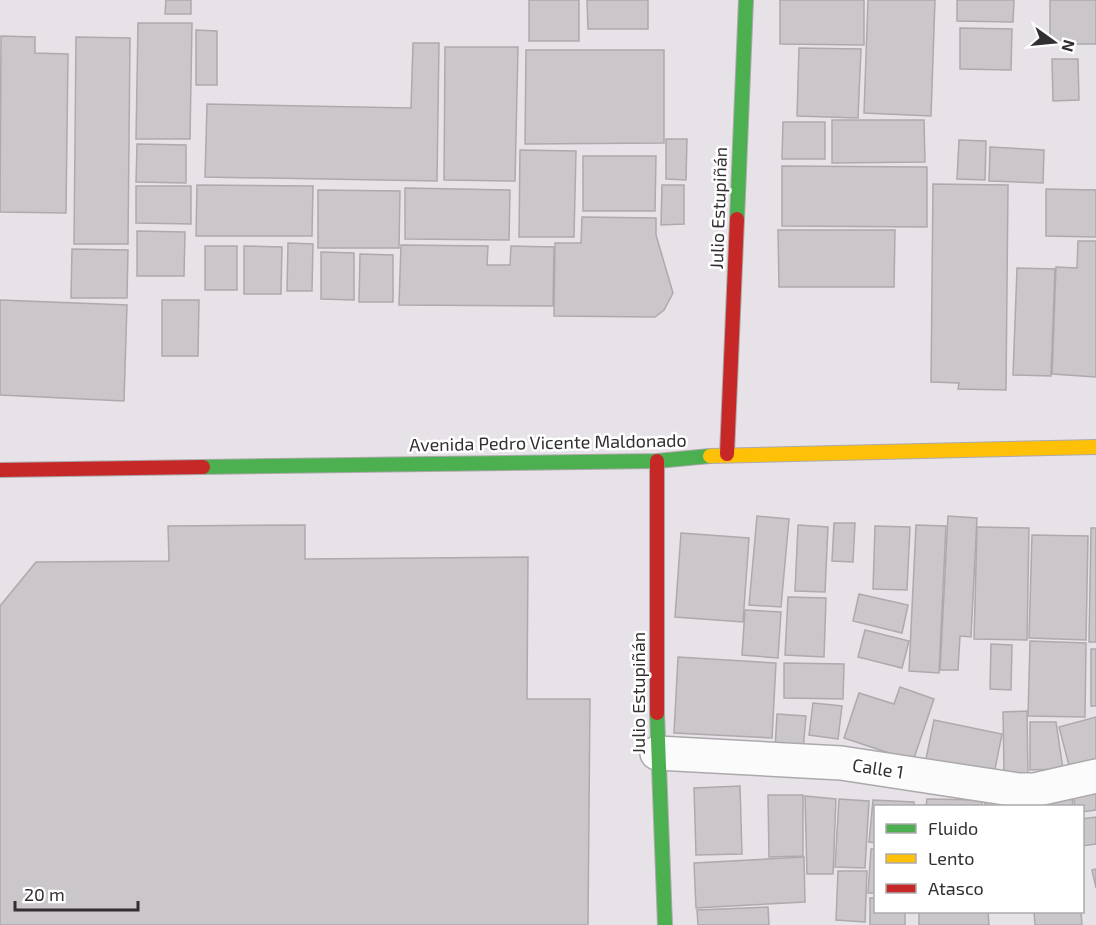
<svg xmlns="http://www.w3.org/2000/svg" width="1096" height="925" font-family="'Exo 2',sans-serif">
  <style>
    .building { fill: #cac6c9; stroke: #ada9ac; stroke-width: 1.5 }
    .lines { fill: none; stroke-linecap: round; stroke-linejoin: round }
    .street-casing { stroke: #aca9ac; stroke-width: 36 }
    .fast-casing { stroke: #aca9ac; stroke-width: 16 }
    .slow-casing { stroke: #aca9ac; stroke-width: 16 }
    .jam-casing { stroke: #aca9ac; stroke-width: 16 }
    .street { stroke: #fbfbfb; stroke-width: 33 }
    .fast { stroke: #4caf50; stroke-width: 14 }
    .slow { stroke: #ffc107; stroke-width: 14 }
    .jam { stroke: #c62828; stroke-width: 14 }
    .labels { text-anchor: middle; stroke-width: 5; stroke-linejoin: round; paint-order: stroke }
    .street-label { font-size: 18px; fill: #322e31; stroke: #fff }
  </style>
  <rect width="100%" height="100%" fill="#e7e2e7"/>
  <!-- building -->
  <g class="building">
    <polygon points="166,0 191,0 191,14 165,14"/>
    <rect x="529" y="0" width="50" height="41"/>
    <polygon points="587,0 648,0 648,29 588,29"/>
    <polygon points="780,0 864,0 864,45 780,44"/>
    <polygon points="868,0 935,0 931,116 864,113"/>
    <polygon points="957,0 1014,0 1013,22 957,21"/>
    <rect x="1050" y="0" width="46" height="44"/>
    <polygon points="138,23 192,23 190,139 136,139"/>
    <polygon points="960,28 1012,29 1011,70 960,69"/>
    <polygon points="196,30 217,31 217,85 196,85"/>
    <polygon points="1,36 35,37 35,53 68,54 66,213 0,212"/>
    <polygon points="76,37 130,38 128,244 74,244"/>
    <polygon points="413,43 439,43 437,181 205,177 207,104 411,108"/>
    <polygon points="445,47 518,47 515,181 444,180"/>
    <polygon points="799,48 861,49 858,118 797,116"/>
    <polygon points="526,50 664,50 664,143 525,144"/>
    <polygon points="1052,59 1078,59 1079,100 1053,101"/>
    <polygon points="832,120 924,120 925,162 832,163"/>
    <polygon points="783,122 825,122 825,159 782,159"/>
    <polygon points="666,139 687,139 686,180 666,179"/>
    <polygon points="959,140 986,141 985,180 957,179"/>
    <polygon points="137,144 186,145 186,183 136,182"/>
    <polygon points="990,147 1044,150 1043,183 989,181"/>
    <polygon points="520,150 576,151 574,237 519,237"/>
    <polygon points="583,156 656,156 655,211 583,211"/>
    <polygon points="782,166 927,167 927,227 782,226"/>
    <polygon points="933,184 1008,185 1006,390 958,389 959,383 931,382"/>
    <polygon points="197,185 313,186 312,236 196,236"/>
    <polygon points="662,185 684,185 684,224 661,225"/>
    <polygon points="136,186 191,186 191,224 136,223"/>
    <polygon points="405,188 510,190 509,240 405,239"/>
    <polygon points="1046,189 1096,190 1096,237 1046,236"/>
    <polygon points="318,190 400,191 399,248 318,248"/>
    <polygon points="582,217 656,218 656,235 673,293 664,310 655,317 554,316 555,243 581,243"/>
    <polygon points="778,230 895,230 894,287 779,287"/>
    <polygon points="137,231 185,232 184,276 137,276"/>
    <polygon points="1078,241 1096,241 1096,377 1052,374 1056,267 1077,268"/>
    <polygon points="288,243 313,244 312,291 287,291"/>
    <polygon points="401,245 488,246 487,265 510,265 511,246 554,247 553,306 399,305"/>
    <rect x="205" y="246" width="32" height="44"/>
    <polygon points="244,246 282,247 281,294 244,294"/>
    <polygon points="72,249 128,250 127,298 71,298"/>
    <polygon points="321,252 354,253 354,300 321,299"/>
    <polygon points="360,254 393,255 393,302 359,302"/>
    <polygon points="1017,268 1055,269 1051,376 1013,375"/>
    <polygon points="0,300 127,305 124,401 0,395"/>
    <polygon points="162,300 199,300 198,356 162,356"/>
    <polygon points="757,516 789,519 781,607 749,605"/>
    <polygon points="948,516 977,518 971,637 960,636 958,670 940,670"/>
    <polygon points="834,523 855,523 853,562 832,561"/>
    <polygon points="305,525 305,559 528,557 527,699 590,699 588,925 0,925 0,606 36,562 169,561 168,526"/>
    <polygon points="798,525 828,527 825,592 795,591"/>
    <polygon points="916,525 946,526 939,673 909,671"/>
    <polygon points="875,526 910,527 907,590 873,589"/>
    <polygon points="977,527 1029,528 1027,640 974,639"/>
    <polygon points="1091,528 1096,528 1096,642 1089,642"/>
    <polygon points="681,533 749,538 743,622 675,617"/>
    <polygon points="1032,535 1088,536 1086,640 1029,638"/>
    <polygon points="859,594 908,605 902,633 853,621"/>
    <polygon points="788,597 826,598 824,657 785,655"/>
    <polygon points="745,610 781,612 778,658 742,655"/>
    <polygon points="865,630 909,641 902,668 858,657"/>
    <polygon points="1030,641 1086,643 1085,717 1028,716"/>
    <polygon points="991,644 1012,645 1011,690 990,689"/>
    <rect x="1091" y="649" width="5" height="57"/>
    <polygon points="678,657 776,663 772,738 674,733"/>
    <polygon points="784,663 844,664 843,699 784,698"/>
    <polygon points="900,687 934,699 913,761 844,738 859,693 894,704"/>
    <polygon points="813,703 842,706 838,739 809,735"/>
    <polygon points="1027,711 1028,775 1004,775 1003,712"/>
    <polygon points="777,714 806,716 803,750 775,749"/>
    <polygon points="1096,717 1096,767 1071,773 1059,727"/>
    <polygon points="934,720 1002,734 994,774 926,759"/>
    <polygon points="1030,722 1056,722 1063,769 1030,770"/>
    <polygon points="740,786 742,854 696,855 694,788"/>
    <polygon points="1096,792 1096,810 1082,812 1082,806 1075,806 1073,794"/>
    <polygon points="768,795 803,795 803,856 769,857"/>
    <polygon points="805,796 836,799 833,874 807,874"/>
    <polygon points="1072,798 1073,806 1026,806 1025,802"/>
    <polygon points="839,799 869,801 865,868 835,867"/>
    <polygon points="927,799 982,800 982,806 926,806"/>
    <polygon points="873,800 914,802 914,806 876,806 876,843 869,842"/>
    <polygon points="985,801 1020,806 985,806"/>
    <polygon points="1096,817 1096,844 1082,846 1082,819"/>
    <polygon points="871,849 876,849 876,893 868,893"/>
    <polygon points="804,857 805,902 696,908 694,863"/>
    <polygon points="1096,869 1096,888 1092,870"/>
    <polygon points="838,871 867,871 865,922 836,920"/>
    <polygon points="870,898 876,898 876,912 905,912 905,925 870,925"/>
    <polygon points="768,907 769,925 698,925 697,910"/>
    <polygon points="919,912 988,912 989,925 919,925"/>
    <polygon points="1034,912 1081,912 1082,925 1035,925"/>
  </g>
  <g class="lines">
    <!-- street casing -->
    <g class="street-casing">
      <polyline id="street" points="657,753 841,763 1018,790 1034,790 1096,776"/>
    </g>
    <!-- fast casing -->
    <g class="fast-casing">
      <g id="fast">
        <polyline points="737,219 746,0"/>
        <polyline points="203,467 657,461 710,456"/>
        <polyline points="657,713 665,925"/>
      </g>
    </g>
    <!-- slow casing -->
    <g class="slow-casing">
      <polyline id="slow" points="710,456 1096,447"/>
    </g>
    <!-- jam casing -->
    <g class="jam-casing">
      <g id="jam">
        <polyline points="727,454 737,219"/>
        <polyline points="657,461 657,713"/>
        <polyline points="0,470 203,467"/>
      </g>
    </g>
    <!-- street -->
    <use href="#street" class="street"/>
    <!-- fast -->
    <use href="#fast" class="fast"/>
    <!-- slow -->
    <use href="#slow" class="slow"/>
    <!-- jam -->
    <use href="#jam" class="jam"/>
  </g>
  <g class="labels">
    <!-- street labels -->
    <g class="street-label">
      <text transform="translate(719 208) rotate(-88)" y="6">Julio Estupiñán</text>
      <text transform="translate(548 443) rotate(-1)" y="6">Avenida Pedro Vicente Maldonado</text>
      <text transform="translate(639 693) rotate(-90)" y="6">Julio Estupiñán</text>
      <text transform="translate(878 769) rotate(9)" y="6">Calle 1</text>
    </g>
  </g>
  <!-- legend -->
  <rect x="874" y="805" width="210" height="108" fill="#ffffff" stroke="#adabad" stroke-width="1.5"/>
  <rect x="886" y="824" width="30" height="9" fill="#4caf50" stroke="#adabad" stroke-width="1.5"/>
  <text x="928" y="835" font-size="18" fill="#322e31">Fluido</text>
  <rect x="886" y="854" width="30" height="9" fill="#ffc107" stroke="#adabad" stroke-width="1.5"/>
  <text x="928" y="865" font-size="18" fill="#322e31">Lento</text>
  <rect x="886" y="884" width="30" height="9" fill="#c62828" stroke="#adabad" stroke-width="1.5"/>
  <text x="928" y="895" font-size="18" fill="#322e31">Atasco</text>
  <!-- north arrow -->
  <g transform="translate(1054 42) rotate(105)" stroke="#ffffff" stroke-width="4.5" paint-order="stroke">
  <path d="M0-4.5L10 22L0 15L-10 22Z" fill="#322e31"/>
  <text y="-9" font-size="16" font-weight="bold" text-anchor="middle" fill="#322e31">N</text>
  </g>
  <!-- scale -->
  <path d="M15 901v9h123v-9" fill="none" stroke="#322e31" stroke-width="3"/>
  <text x="24" y="901" font-size="18" fill="#322e31" stroke="#ffffff" stroke-width="4.5" paint-order="stroke">20 m</text>
</svg>
